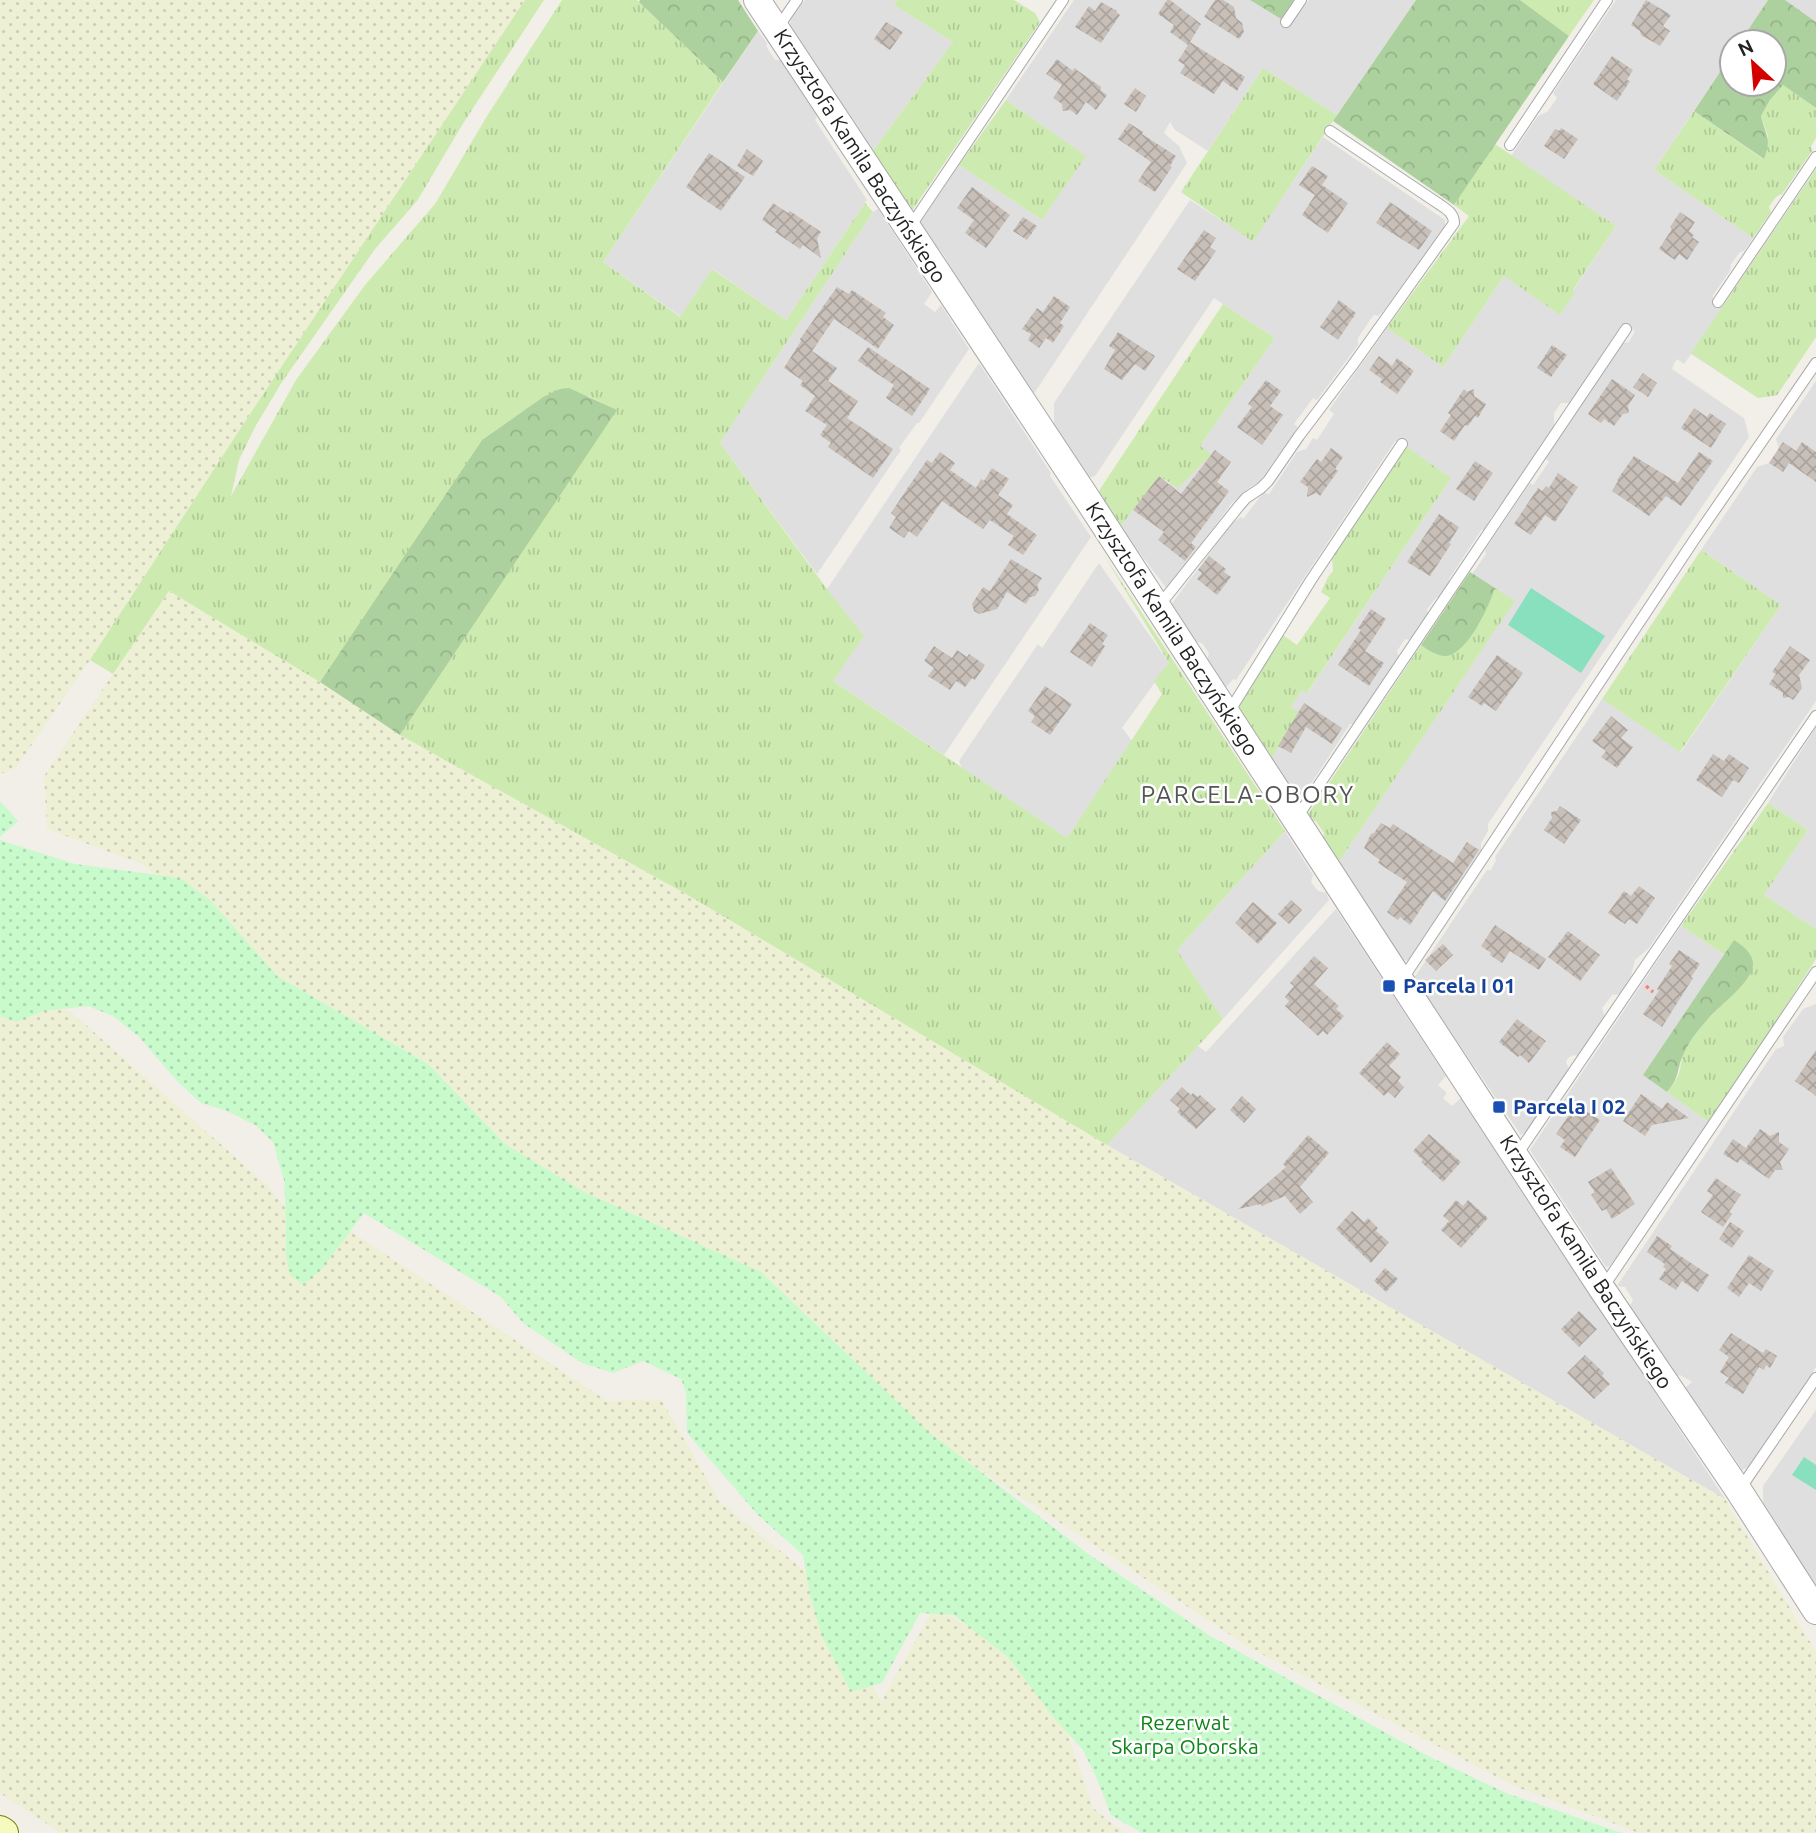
<svg xmlns="http://www.w3.org/2000/svg" width="1816" height="1833" font-family="Ubuntu,sans-serif">
  <style>
    .residential { fill: #e0dfdf }
    .farmland { fill: url(#farmland-dots) }
    .grass { fill: url(#grass-tufts) }
    .forest { fill: url(#forest-crowns) }
    .park { fill: url(#park-dots) }
    .pitch { fill: #88e0be }
    .building { fill: url(#building-cross-hatch) }
    .lines { fill: none; stroke-linecap: round; stroke-linejoin: round }
    .service-casing { stroke: #a9a9a9; stroke-width: 12 }
    .tertiary-casing { stroke: #a9a9a9; stroke-width: 28 }
    .secondary-casing { stroke: #707d05; stroke-width: 32 }
    .path { stroke: #fa8072; stroke-width: 3.5; stroke-dasharray: 3.5 3.5; stroke-linecap: butt }
    .service { stroke: #fff; stroke-width: 10 }
    .tertiary { stroke: #fff; stroke-width: 26 }
    .secondary { stroke: #f7fabf; stroke-width: 30 }
    .transit-dot { fill: #1a4fb4; stroke: #fff; stroke-width: 2.5 }
    .labels { text-anchor: middle; stroke-width: 5; stroke-linejoin: round; paint-order: stroke }
    .street-label { font-size: 21px; fill: #222; stroke: #fff }
    .transit-label { font-size: 21px; font-weight: bold; fill: #164399; stroke: #fff; text-anchor: start }
    .park-label { font-size: 21px; fill: #0c8416; stroke: #fff }
    .quarter-label { font-size: 24px; letter-spacing: 2px; fill: #555; stroke: #fff }
  </style>
  <defs>
    <pattern id="farmland-dots" width="8" height="8" patternUnits="userSpaceOnUse" patternTransform="scale(1.75)"><rect width="8" height="8" fill="#eef0d5"/><path d="M2 2h.1M6 6h.1" fill="none" stroke="#ccceb7" stroke-width="1.8" stroke-linecap="round"/></pattern>
    <pattern id="grass-tufts" width="24" height="20" patternUnits="userSpaceOnUse" patternTransform="scale(1.75)"><rect width="24" height="20" fill="#cdebb0"/><path d="M3 7l-1-3M5 7V3M7 7l1-3M15 17l-1-3M17 17v-4M19 17l1-3" fill="none" stroke="#b0c997"/></pattern>
    <pattern id="forest-crowns" width="20" height="18" patternUnits="userSpaceOnUse" patternTransform="scale(1.75)"><rect width="20" height="18" fill="#add19e"/><path d="M2 6a3 3 0 1 1 6 0M12 15a3 3 0 1 1 6 0" fill="none" stroke="#95b388"/></pattern>
    <pattern id="park-dots" width="8" height="8" patternUnits="userSpaceOnUse" patternTransform="scale(1.75)"><rect width="8" height="8" fill="#c8facc"/><path d="M2 2h.1M6 6h.1" fill="none" stroke="#acd6af" stroke-width="1.8" stroke-linecap="round"/></pattern>
    <pattern id="building-cross-hatch" width="8" height="8" patternUnits="userSpaceOnUse" patternTransform="scale(1.75)"><rect width="8" height="8" fill="#c7bfb8"/><path d="M0 0l8 8M0 8l8-8" fill="none" stroke="#aba49e"/></pattern>
  </defs>
  <rect width="100%" height="100%" fill="#f2efe9"/>
  <!-- residential -->
  <g class="residential">
    <polygon points="805,0 897,0 894,5 953,42 872,152 864,141 865,138 852,118 848,118 789,29 791,20"/>
    <polygon points="1074,0 1250,0 1291,25 1309,0 1416,0 1337,115 1263,68 1208,151 1175,130 1170,122 1164,133 1179,146 1187,163 1033,395 947,267 948,263 945,257 940,250 935,249 919,224 959,165 1042,220 1085,156 1006,100"/>
    <polygon points="1616,0 1768,0 1740,42 1732,42 1732,54 1654,170 1753,238 1744,251 1740,252 1731,264 1730,271 1713,295 1713,299 1723,306 1816,169 1816,337 1777,395 1758,398 1691,354 1684,364 1677,359 1674,364 1672,369 1744,418 1749,437 1488,824 1488,831 1481,843 1481,852 1409,961 1403,960 1338,863 1514,602 1472,574 1486,554 1485,550 1530,483 1533,485 1549,462 1546,459 1552,449 1623,343 1629,342 1635,331 1622,324 1570,403 1561,403 1554,413 1554,426 1502,504 1499,506 1491,517 1484,531 1482,529 1449,579 1449,584 1440,597 1436,598 1427,609 1428,614 1411,640 1405,639 1397,651 1399,657 1355,724 1350,724 1299,802 1271,760 1298,712 1291,707 1302,690 1308,692 1451,478 1402,444 1395,441 1236,680 1233,679 1225,689 1207,660 1209,653 1202,643 1196,642 1171,605 1232,523 1241,517 1243,519 1263,493 1269,494 1297,452 1306,449 1313,438 1317,440 1334,414 1329,410 1387,328 1443,367 1504,276 1560,314 1574,292 1573,291 1616,226 1511,156 1538,116 1547,112 1557,98 1553,93"/>
    <polygon points="1785,0 1816,0 1816,22"/>
    <polygon points="758,31 767,43 766,46 775,60 780,60 817,116 815,120 867,200 786,320 713,269 681,317 603,262"/>
    <polygon points="1323,137 1445,220 1445,226 1384,310 1378,316 1374,315 1370,320 1358,338 1358,345 1317,400 1313,398 1294,424 1298,427 1259,482 1251,486 1232,503 1167,589 1120,527 1159,476 1169,484 1200,446 1275,338 1214,298 1095,476 1088,478 1054,426 1054,403 1190,200 1253,241"/>
    <polygon points="878,209 932,292 924,304 935,312 941,305 969,349 919,423 917,423 899,448 901,450 817,574 720,443 873,212"/>
    <polygon points="979,363 1051,473 1050,476 1091,537 944,755 833,681 827,589"/>
    <polygon points="1816,381 1816,701 1649,948 1635,960 1631,976 1620,994 1612,995 1602,1008 1605,1017 1577,1056 1573,1055 1568,1058 1566,1062 1569,1069 1527,1131 1521,1135 1414,978 1487,870 1491,870 1496,860 1495,857 1602,699 1681,752 1781,605 1701,550 1757,467 1769,463 1779,448 1776,439"/>
    <polygon points="1099,563 1169,663 1122,728 1132,741 1067,838 962,768 959,761 1038,644 1042,648"/>
    <polygon points="1816,727 1816,929 1764,895 1808,830 1768,803"/>
    <polygon points="1285,831 1313,875 1311,882 1318,891 1326,893 1329,900 1223,1019 1177,950"/>
    <polygon points="1336,909 1446,1076 1438,1085 1447,1093 1443,1098 1452,1106 1461,1098 1465,1104 1725,1499 1107,1145 1198,1046 1206,1052"/>
    <polygon points="1681,926 1725,955 1644,1075 1710,1123 1666,1189 1663,1188 1610,1266 1606,1267 1530,1150"/>
    <polygon points="1816,1004 1816,1367 1750,1466 1742,1470 1722,1439 1715,1431 1685,1388 1692,1382 1680,1375 1676,1377 1630,1306 1633,1300 1625,1287 1617,1286 1776,1049 1784,1046 1783,1037 1803,1009"/>
    <polygon points="1816,1410 1816,1587 1763,1504 1763,1486"/>
  </g>
  <!-- farmland -->
  <g class="farmland">
    <polygon points="0,0 525,0 246,420 90,660 15,769 0,774"/>
    <polygon points="169,591 320,682 400,735 686,894 1107,1145 1725,1499 1816,1652 1816,1833 1639,1833 1514,1786 1250,1648 801,1352 670,1259 389,1067 142,864 47,829 44,776"/>
    <polygon points="0,1001 70,1011 268,1186 320,1252 349,1230 607,1401 661,1399 720,1502 816,1580 881,1701 932,1612 950,1616 1007,1648 1056,1699 1093,1808 1124,1833 61,1833 0,1793"/>
  </g>
  <!-- grass -->
  <g class="grass">
    <polygon points="525,0 544,0 464,122 417,201 375,249 282,382 255,427 239,460 231,496 296,380 365,285 435,204 487,116 562,0 637,0 723,82 603,262 680,317 712,269 786,320 865,203 873,212 720,443 827,589 864,636 833,681 1067,838 1162,694 1154,681 1169,663 1102,552 1285,831 1177,950 1223,1019 1107,1145 686,894 400,735 616,410 588,396 543,397 482,440 320,682 169,591 113,674 90,660 246,420"/>
    <polygon points="897,0 1014,0 1035,13 1040,22 911,212 872,152 953,42 894,5"/>
    <polygon points="1520,0 1594,0 1569,36"/>
    <polygon points="1263,68 1337,115 1253,242 1181,192"/>
    <path d="M 1783,85 L 1816,108 L 1816,138 L 1811,146 L 1812,151 L 1782,194 C 1775,196 1773,201 1769,207 L 1771,212 L 1753,238 L 1654,170 L 1694,111 L 1763,159 L 1768,136 L 1761,116 L 1770,100 Z"/>
    <polygon points="1006,100 1086,156 1042,220 959,165"/>
    <polygon points="1495,144 1616,226 1573,290 1575,292 1560,315 1504,276 1443,367 1387,328 1469,216 1454,205"/>
    <polygon points="1816,169 1816,337 1777,395 1758,398 1691,353"/>
    <polygon points="1223,304 1275,338 1200,446 1211,454 1208,458 1178,488 1159,476 1120,527 1098,495 1100,489"/>
    <polygon points="1407,447 1451,478 1307,693 1302,690 1291,707 1299,712 1271,760 1237,708 1250,690 1257,672 1283,635 1297,645 1330,598 1321,592 1328,577 1333,571 1332,557"/>
    <polygon points="1701,550 1781,605 1680,752 1602,699"/>
    <polygon points="1495,588 1515,601 1338,863 1323,840 1324,833 1316,821 1311,821 1307,816 1421,645 1436,654 1478,625"/>
    <path d="M 1768,803 L 1808,830 L 1764,895 L 1816,929 L 1816,959 L 1710,1123 L 1667,1092 C 1672,1086 1676,1081 1679,1073 C 1681,1067 1681,1059 1684,1052 C 1700,1022 1728,1002 1749,976 L 1734,940 L 1725,955 L 1681,926 Z"/>
  </g>
  <!-- forest -->
  <g class="forest">
    <polygon points="640,0 738,0 758,31 723,82 639,2"/>
    <polygon points="1250,0 1294,0 1281,19"/>
    <polygon points="1416,0 1520,0 1569,36 1454,205 1333,121"/>
    <path d="M 1768,0 L 1785,0 L 1816,22 L 1816,108 L 1783,85 L 1770,100 L 1761,116 C 1766,137 1772,138 1764,159 L 1694,111 L 1732,54 L 1732,84 L 1774,84 L 1774,42 L 1740,42 Z"/>
    <polygon points="569,388 617,410 400,735 320,682 482,440 543,397 560,389"/>
    <path d="M 1470,572 L 1495,588 C 1488,608 1469,651 1447,656 C 1438,657 1428,650 1421,645 Z"/>
    <path d="M 1734,940 C 1742,945 1754,954 1753,965 C 1752,982 1720,1005 1709,1018 C 1700,1028 1689,1041 1684,1053 C 1676,1069 1681,1076 1667,1092 L 1643,1075 Z"/>
  </g>
  <!-- park -->
  <g class="park">
    <polygon points="0,801 18,821 0,837"/>
    <polygon points="0,840 75,864 180,878 210,900 277,976 428,1064 505,1144 584,1192 761,1272 930,1433 1087,1553 1212,1637 1428,1756 1506,1793 1622,1833 1142,1833 1111,1815 1097,1779 1083,1750 1054,1718 1009,1658 954,1615 920,1613 882,1683 851,1692 822,1636 810,1595 803,1555 758,1515 687,1433 686,1392 681,1379 643,1361 613,1373 582,1363 523,1323 501,1297 364,1213 321,1270 303,1285 290,1275 286,1256 286,1217 284,1180 273,1142 255,1125 227,1111 201,1103 178,1082 139,1037 113,1016 88,1006 44,1011 16,1022 0,1016"/>
  </g>
  <!-- pitch -->
  <g class="pitch">
    <polygon points="1531,588 1605,636 1581,673 1508,625"/>
    <polygon points="1804,1457 1816,1465 1816,1490 1792,1475"/>
  </g>
  <!-- building -->
  <g class="building">
    <polygon points="1167,0 1170,0 1201,24 1188,45 1170,32 1174,25 1158,14"/>
    <polygon points="1215,0 1223,0 1234,7 1236,18 1242,23 1244,32 1239,39 1204,17"/>
    <polygon points="1646,0 1671,15 1663,26 1670,31 1660,46 1641,35 1640,31 1631,25"/>
    <polygon points="1101,2 1117,11 1116,12 1120,15 1101,43 1075,27 1089,6 1095,11"/>
    <polygon points="886,22 903,32 890,50 874,39"/>
    <polygon points="1190,42 1245,77 1237,91 1223,81 1214,94 1180,73 1185,65 1178,61"/>
    <polygon points="1612,56 1633,70 1627,80 1630,81 1617,101 1593,84"/>
    <polygon points="1057,59 1073,71 1074,68 1101,87 1100,90 1107,95 1096,110 1086,102 1077,115 1070,110 1063,111 1062,104 1053,98 1062,85 1046,74"/>
    <polygon points="1135,88 1146,96 1136,112 1124,104"/>
    <polygon points="1129,123 1143,132 1142,134 1176,156 1170,166 1172,167 1155,192 1138,181 1151,162 1118,139"/>
    <polygon points="1561,128 1578,139 1564,159 1544,146 1555,129 1559,131"/>
    <polygon points="747,149 763,161 753,176 737,166"/>
    <polygon points="709,153 745,177 721,211 686,187"/>
    <polygon points="1312,166 1328,176 1322,185 1348,203 1328,233 1302,215 1315,195 1299,185"/>
    <polygon points="972,187 1010,215 986,248 965,233 974,220 957,208"/>
    <polygon points="1390,202 1432,231 1419,250 1376,223"/>
    <polygon points="773,203 788,213 790,211 821,232 817,238 821,258 803,245 800,249 775,232 777,230 762,220"/>
    <polygon points="1680,212 1695,222 1689,231 1694,235 1692,237 1699,242 1687,260 1679,254 1675,260 1659,249 1672,229 1670,227"/>
    <polygon points="1023,217 1037,226 1027,240 1013,231"/>
    <polygon points="1204,230 1216,238 1210,247 1216,251 1195,281 1177,269"/>
    <polygon points="837,287 849,294 852,290 886,313 883,317 894,325 878,349 834,319 812,351 837,368 828,381 858,401 847,418 893,449 873,478 828,447 831,443 820,435 827,425 805,411 815,396 800,385 803,381 784,368 801,341 800,339"/>
    <polygon points="1054,296 1070,307 1060,323 1064,326 1053,343 1046,338 1039,348 1028,340 1031,334 1022,329 1037,308 1043,312"/>
    <polygon points="1339,300 1356,313 1338,340 1320,327"/>
    <polygon points="1118,332 1155,356 1145,371 1135,364 1122,380 1104,369 1115,350 1109,346"/>
    <polygon points="1552,345 1567,355 1551,377 1537,368"/>
    <polygon points="868,347 930,389 912,416 886,398 894,385 858,361"/>
    <polygon points="1379,356 1392,366 1397,358 1414,371 1397,394 1380,382 1382,379 1369,370"/>
    <polygon points="1643,373 1657,383 1648,397 1633,387"/>
    <polygon points="1612,379 1635,395 1628,406 1629,413 1623,414 1614,426 1604,419 1601,423 1588,414"/>
    <polygon points="1266,380 1281,391 1270,406 1283,415 1262,445 1237,427 1252,407 1248,404"/>
    <polygon points="1464,389 1467,392 1474,389 1474,396 1486,404 1478,418 1475,416 1468,426 1465,425 1454,441 1440,431 1451,415 1448,413"/>
    <polygon points="1694,408 1707,417 1710,413 1726,424 1711,448 1681,428"/>
    <polygon points="1783,442 1796,451 1802,442 1816,452 1816,482 1789,463 1783,472 1769,463"/>
    <polygon points="1331,448 1343,457 1335,469 1338,471 1320,496 1316,493 1307,497 1308,487 1300,482 1317,459 1321,462"/>
    <polygon points="1215,450 1231,462 1217,482 1229,491 1191,543 1196,547 1185,561 1158,540 1164,532 1133,510 1159,476 1181,494"/>
    <polygon points="940,452 955,463 950,470 976,488 981,479 984,481 992,468 1009,479 998,495 1013,505 1007,514 1037,535 1023,555 1008,545 1014,536 990,520 983,529 942,501 917,537 909,531 904,538 889,528 896,517 891,513 909,486 927,460 932,463"/>
    <polygon points="1699,452 1713,461 1681,506 1666,496 1649,516 1612,491 1618,481 1617,480 1634,456 1678,483"/>
    <polygon points="1475,461 1493,473 1474,501 1456,489"/>
    <polygon points="1558,473 1578,487 1555,522 1545,515 1531,535 1514,524 1538,488 1542,491 1546,486 1549,488"/>
    <polygon points="1439,514 1459,527 1449,543 1451,544 1430,576 1407,562"/>
    <polygon points="1209,556 1226,569 1224,572 1231,577 1217,595 1197,579 1202,573 1198,570"/>
    <polygon points="1011,559 1042,578 1037,585 1039,590 1035,596 1030,597 1026,604 1007,592 997,609 979,614 974,611 972,604 983,587 990,591"/>
    <polygon points="1371,609 1386,619 1365,651 1384,663 1369,686 1338,665 1361,630 1358,628"/>
    <polygon points="1090,623 1108,635 1102,644 1105,646 1092,667 1070,652"/>
    <polygon points="934,646 952,658 957,650 967,657 969,654 985,665 975,680 972,678 965,687 956,681 950,690 928,676 934,668 924,661"/>
    <polygon points="1790,646 1810,660 1799,675 1802,688 1793,700 1789,697 1783,698 1783,693 1769,684 1776,674 1772,672"/>
    <polygon points="1497,655 1523,673 1496,711 1484,703 1482,706 1468,697"/>
    <polygon points="1045,686 1072,704 1050,735 1031,722 1035,716 1028,711"/>
    <polygon points="1304,703 1342,728 1332,744 1306,727 1291,753 1278,746"/>
    <polygon points="1611,716 1628,730 1621,738 1633,747 1617,768 1601,757 1606,751 1592,741"/>
    <polygon points="1713,754 1724,761 1729,754 1749,768 1739,783 1733,780 1722,797 1696,780"/>
    <polygon points="1560,806 1581,820 1564,844 1544,830 1552,818 1551,812 1557,811"/>
    <polygon points="1381,823 1390,828 1393,824 1453,863 1467,842 1479,850 1445,901 1433,891 1410,925 1400,917 1398,920 1387,912 1407,882 1378,863 1380,860 1364,848 1371,834 1374,833"/>
    <polygon points="1639,886 1655,898 1637,924 1629,919 1625,924 1608,913 1624,891 1631,896"/>
    <polygon points="1291,900 1302,910 1289,924 1278,914"/>
    <polygon points="1253,902 1277,923 1258,944 1235,923"/>
    <polygon points="1495,925 1546,959 1539,970 1510,951 1502,963 1490,955 1491,953 1481,946"/>
    <polygon points="1568,931 1600,955 1580,981 1548,957"/>
    <polygon points="1443,944 1453,955 1436,971 1425,960"/>
    <polygon points="1679,950 1700,964 1691,977 1693,978 1662,1027 1643,1014 1659,991 1657,989 1672,966 1669,964"/>
    <polygon points="1314,956 1328,968 1314,984 1339,1006 1336,1009 1344,1016 1327,1035 1323,1031 1318,1036 1285,1006 1289,1001 1285,997 1294,986 1290,983"/>
    <polygon points="1517,1019 1546,1041 1529,1063 1520,1055 1518,1057 1499,1042"/>
    <polygon points="1387,1042 1400,1054 1389,1066 1401,1077 1398,1081 1404,1087 1395,1098 1388,1092 1384,1096 1359,1073"/>
    <polygon points="1816,1050 1816,1096 1795,1081"/>
    <polygon points="1182,1087 1191,1095 1193,1093 1198,1097 1200,1095 1216,1109 1196,1129 1177,1112 1180,1109 1170,1100"/>
    <polygon points="1641,1094 1662,1109 1667,1102 1689,1118 1652,1125 1645,1136 1623,1121"/>
    <polygon points="1242,1096 1256,1109 1244,1123 1230,1110"/>
    <polygon points="1576,1105 1600,1120 1575,1157 1560,1147 1565,1140 1556,1134"/>
    <polygon points="1760,1129 1770,1136 1779,1132 1779,1142 1789,1149 1780,1162 1783,1170 1775,1170 1769,1179 1740,1159 1738,1163 1723,1154 1733,1139 1746,1148"/>
    <polygon points="1429,1134 1461,1162 1443,1182 1421,1162 1423,1160 1413,1151"/>
    <polygon points="1308,1135 1329,1153 1300,1187 1313,1202 1300,1214 1285,1196 1262,1206 1261,1204 1238,1209 1286,1167 1283,1164"/>
    <polygon points="1611,1168 1635,1204 1612,1219 1606,1209 1602,1211 1591,1195 1595,1192 1588,1182"/>
    <polygon points="1716,1178 1741,1195 1729,1212 1732,1214 1723,1227 1701,1212 1713,1195 1707,1191"/>
    <polygon points="1456,1200 1463,1206 1468,1200 1488,1218 1461,1248 1441,1230 1449,1221 1443,1216"/>
    <polygon points="1352,1211 1364,1222 1368,1218 1378,1228 1376,1231 1389,1242 1371,1263 1336,1229"/>
    <polygon points="1730,1222 1744,1231 1732,1248 1719,1239"/>
    <polygon points="1657,1236 1672,1246 1670,1249 1709,1275 1698,1292 1682,1281 1676,1290 1659,1279 1666,1269 1663,1267 1665,1264 1647,1252"/>
    <polygon points="1749,1255 1774,1271 1761,1291 1749,1283 1739,1297 1727,1288"/>
    <polygon points="1385,1268 1398,1279 1386,1292 1374,1281"/>
    <polygon points="1579,1311 1597,1329 1579,1347 1561,1329"/>
    <polygon points="1731,1333 1763,1353 1766,1349 1777,1356 1770,1368 1766,1365 1764,1370 1759,1367 1743,1394 1725,1383 1729,1378 1720,1372 1729,1357 1719,1350"/>
    <polygon points="1585,1355 1604,1373 1602,1376 1610,1384 1594,1399 1567,1373"/>
  </g>
  <g class="lines">
    <!-- service casing -->
    <g class="service-casing">
      <g id="service">
        <polyline points="1286,22 1301,0"/>
        <polyline points="777,29 797,0"/>
        <polyline points="1510,145 1607,0"/>
        <polyline points="910,227 1063,0"/>
        <polyline points="1718,302 1816,157"/>
        <path d="M 1158,607 L 1239,506 L 1246,498 L 1261,488 L 1268,481 L 1299,436 L 1352,366 L 1454,223 C 1454,213 1446,209 1439,204 L 1330,131"/>
        <polyline points="1229,712 1311,580 1402,444"/>
        <polyline points="1296,819 1626,329"/>
        <polyline points="1402,980 1694,540 1816,363"/>
        <polyline points="1516,1156 1816,716"/>
        <polyline points="1602,1289 1816,972"/>
        <polyline points="1740,1489 1816,1378"/>
      </g>
    </g>
    <!-- tertiary casing -->
    <g class="tertiary-casing">
      <polyline id="tertiary" points="757,0 1086,497 1389,963 1602,1289 1739,1491 1816,1611"/>
    </g>
    <!-- secondary casing -->
    <g class="secondary-casing">
      <polyline id="secondary" points="0,1831 3,1833"/>
    </g>
    <!-- path -->
    <polyline class="path" points="1646,986 1653,992"/>
    <!-- service -->
    <use href="#service" class="service"/>
    <!-- tertiary -->
    <use href="#tertiary" class="tertiary"/>
    <!-- secondary -->
    <use href="#secondary" class="secondary"/>
  </g>
  <!-- markers -->
  <g class="transit-dot">
    <rect x="1382" y="979" width="14" height="14" rx="3.5"/>
    <rect x="1492" y="1100" width="14" height="14" rx="3.5"/>
  </g>
  <g class="labels">
    <!-- street labels -->
    <g class="street-label">
      <text transform="translate(860 156) rotate(57)" y="7">Krzysztofa Kamila Baczyńskiego</text>
      <text transform="translate(1172 629) rotate(57)" y="7">Krzysztofa Kamila Baczyńskiego</text>
      <text transform="translate(1586 1262) rotate(57)" y="7">Krzysztofa Kamila Baczyńskiego</text>
    </g>
    <!-- transit labels -->
    <g class="transit-label">
      <text x="1403" y="993">Parcela I 01</text>
      <text x="1513" y="1114">Parcela I 02</text>
    </g>
    <!-- park labels -->
    <g class="park-label">
      <text x="1185" y="1730">Rezerwat<tspan x="1185" dy="24">Skarpa Oborska</tspan></text>
    </g>
    <!-- quarter labels -->
    <g class="quarter-label">
      <text x="1248" y="803">PARCELA-OBORY</text>
    </g>
  </g>
  <!-- north arrow -->
  <g transform="translate(1753 63) rotate(334)"><circle r="33" fill="#ffffff" stroke="#a7a7a7" stroke-width="2"/>
  <path d="M0-5L12 26L0 18L-12 26Z" fill="#d40000"/>
  <text y="-10" font-size="19" font-weight="bold" text-anchor="middle" fill="#222222">N</text>
  </g>
</svg>
